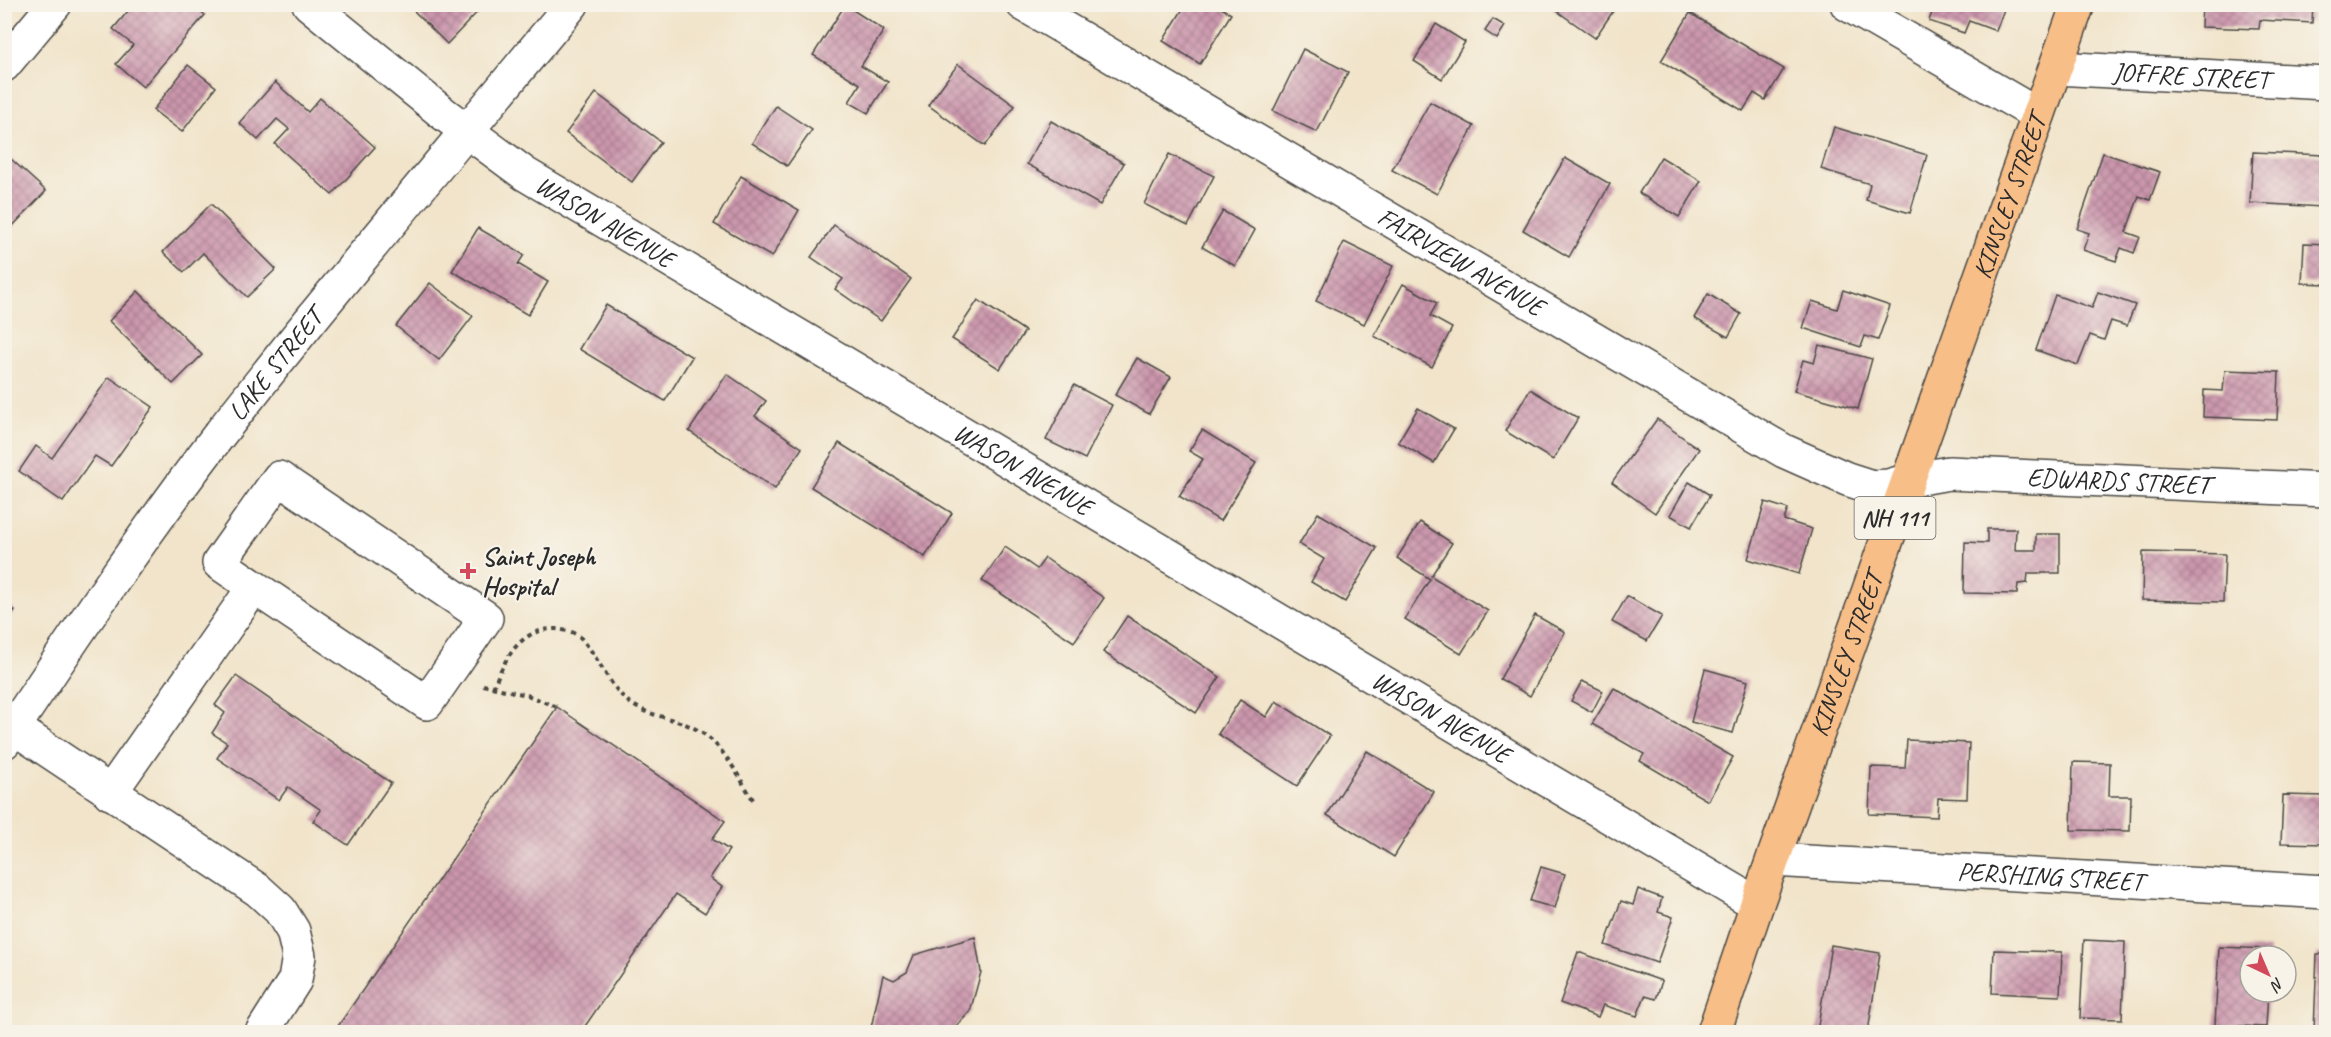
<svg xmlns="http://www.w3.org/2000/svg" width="2331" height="1037" font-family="Caveat,sans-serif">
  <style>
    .building { fill: url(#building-cross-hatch) }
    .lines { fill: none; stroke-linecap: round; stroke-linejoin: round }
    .minor-casing { stroke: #494743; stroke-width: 36 }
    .major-casing { stroke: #494743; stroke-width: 36 }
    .path { stroke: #494743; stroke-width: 4; stroke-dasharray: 4.5 4.5; stroke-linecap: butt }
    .minor { stroke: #fff; stroke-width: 33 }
    .major { stroke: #f7be88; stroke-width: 33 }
    .poi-dot { fill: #d1495b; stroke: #f7f3e8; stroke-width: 2 }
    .labels { text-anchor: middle; stroke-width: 4.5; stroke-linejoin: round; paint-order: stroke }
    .shield { fill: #f7f3e8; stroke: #686764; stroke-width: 1.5 }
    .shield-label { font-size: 24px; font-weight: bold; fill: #2b2b2b }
    .street-label { font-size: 26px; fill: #2b2b2b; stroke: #f7f3e8 }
    .poi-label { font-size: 26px; font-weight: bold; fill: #2b2b2b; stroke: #f7f3e8; text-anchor: start }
  </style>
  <defs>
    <pattern id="building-cross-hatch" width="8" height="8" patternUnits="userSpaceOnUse" patternTransform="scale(1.5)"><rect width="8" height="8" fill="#cc97ad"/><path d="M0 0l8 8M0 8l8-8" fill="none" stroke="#a67b8d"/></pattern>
  </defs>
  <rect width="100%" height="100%" fill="#f7f3e8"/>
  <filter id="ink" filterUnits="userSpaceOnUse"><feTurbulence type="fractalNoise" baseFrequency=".0167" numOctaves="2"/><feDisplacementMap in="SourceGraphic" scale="12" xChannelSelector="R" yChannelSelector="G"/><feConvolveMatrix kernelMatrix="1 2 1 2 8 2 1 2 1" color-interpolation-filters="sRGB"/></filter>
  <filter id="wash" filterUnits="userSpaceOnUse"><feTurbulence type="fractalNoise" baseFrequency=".008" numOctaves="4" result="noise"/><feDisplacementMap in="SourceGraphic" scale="24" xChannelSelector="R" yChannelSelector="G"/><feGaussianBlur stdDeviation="1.35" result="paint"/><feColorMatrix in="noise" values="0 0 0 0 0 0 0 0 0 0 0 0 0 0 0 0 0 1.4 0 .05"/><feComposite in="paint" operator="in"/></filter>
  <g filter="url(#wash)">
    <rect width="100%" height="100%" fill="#f1e4ca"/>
    <g id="blocks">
      <!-- building -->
      <g class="building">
        <polygon points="134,4 192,4 205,15 143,87 116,64 133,45 113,29"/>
        <polygon points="407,4 485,4 447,44"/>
        <polygon points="1186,4 1215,4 1231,14 1200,64 1163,41"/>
        <polygon points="1547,4 1618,4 1595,38"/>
        <polygon points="1935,4 2006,4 1996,31 1969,21 1964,33 1929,21"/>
        <polygon points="2202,4 2313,4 2312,23 2260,20 2259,29 2201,27"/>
        <polygon points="845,5 884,30 861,66 888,82 868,113 849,102 860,84 813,55"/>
        <polygon points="1690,13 1784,69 1765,100 1754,93 1743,111 1661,61"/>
        <polygon points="1493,19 1505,26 1497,39 1485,31"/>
        <polygon points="1436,24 1465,42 1442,79 1414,61"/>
        <polygon points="1303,49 1348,72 1317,132 1273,111"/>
        <polygon points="958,64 1015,106 985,146 928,105"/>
        <polygon points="188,65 216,87 182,132 153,110"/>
        <polygon points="275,82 308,112 320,98 375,147 332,195 275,144 289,129 277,119 258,140 239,123"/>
        <polygon points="596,93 661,142 632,182 566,133"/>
        <polygon points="1430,102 1474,126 1437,194 1392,170"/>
        <polygon points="776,106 812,130 787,166 752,143"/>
        <polygon points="1051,121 1124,163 1100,205 1027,164"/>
        <polygon points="1834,127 1927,155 1910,213 1866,200 1870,184 1821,169"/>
        <polygon points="2253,152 2324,155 2322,207 2250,203"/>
        <polygon points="2103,153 2160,172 2150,200 2139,196 2126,232 2140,237 2134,253 2121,248 2116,261 2083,250 2089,233 2077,229"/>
        <polygon points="1169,154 1214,176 1188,226 1144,204"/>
        <polygon points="1661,157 1701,181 1679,217 1639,193"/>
        <polygon points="1565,158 1610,184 1569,257 1523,230"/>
        <polygon points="11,159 46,191 7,232 4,230 4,166"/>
        <polygon points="741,176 799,210 772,257 714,224"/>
        <polygon points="211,204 276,269 247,297 203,253 184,272 163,252"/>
        <polygon points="1223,211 1255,230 1235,266 1202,247"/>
        <polygon points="834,225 911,279 881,321 835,289 843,279 811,257"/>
        <polygon points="478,228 524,255 518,264 548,282 528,315 452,271"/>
        <polygon points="1344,242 1393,266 1364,324 1316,301"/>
        <polygon points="2304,243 2326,244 2326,284 2302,283"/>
        <polygon points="430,283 473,316 439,360 396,326"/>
        <polygon points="1403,284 1437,303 1430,316 1452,328 1432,367 1374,336"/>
        <polygon points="1843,290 1890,306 1878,340 1865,336 1861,347 1803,328 1812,301 1837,309"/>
        <polygon points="138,291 202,355 173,384 109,321"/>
        <polygon points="2098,292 2135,305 2127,326 2111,321 2104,340 2090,335 2078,365 2036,350 2055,295 2092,308"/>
        <polygon points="1708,294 1741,314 1728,337 1694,318"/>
        <polygon points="978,300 1025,331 1000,369 952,339"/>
        <polygon points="606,305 692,357 665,401 579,349"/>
        <polygon points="1819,345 1872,359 1858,409 1794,391 1803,360 1814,363"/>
        <polygon points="1137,358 1171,377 1149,414 1115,395"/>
        <polygon points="2225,370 2279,372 2277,420 2203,417 2204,390 2223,391"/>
        <polygon points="727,374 766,401 755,416 802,448 775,489 689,431"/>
        <polygon points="109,377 153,407 111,466 95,456 63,502 19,471 36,446 52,458"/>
        <polygon points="1074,385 1112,405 1085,459 1046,440"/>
        <polygon points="1530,389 1578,418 1553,460 1505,431"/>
        <polygon points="1418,408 1454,429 1434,463 1398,442"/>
        <polygon points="1657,419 1699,449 1655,513 1612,482"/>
        <polygon points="1202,430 1256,463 1220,521 1179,496 1203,459 1189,451"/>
        <polygon points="839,443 952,513 925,557 811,487"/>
        <polygon points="1689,482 1710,495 1691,527 1670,515"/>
        <polygon points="1765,502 1788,509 1784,520 1812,529 1799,574 1748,559"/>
        <polygon points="1318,513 1377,548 1345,602 1311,582 1324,559 1299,544"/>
        <polygon points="1420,522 1452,543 1431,576 1488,611 1461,654 1405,619 1430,579 1397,558"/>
        <polygon points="1987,529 2016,529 2015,550 2036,550 2036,534 2060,534 2060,573 2028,573 2027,583 2018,584 2017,594 1964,593 1965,542 1987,543"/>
        <polygon points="1005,547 1037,569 1045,558 1104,598 1074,642 982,581"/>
        <polygon points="2143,552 2225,554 2223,602 2142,600"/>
        <polygon points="1627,596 1662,616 1647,641 1612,622"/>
        <polygon points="4,600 15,611 4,622"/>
        <polygon points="1535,615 1565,632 1530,696 1500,679"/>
        <polygon points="1127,616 1220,677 1196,713 1103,652"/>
        <polygon points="1705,669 1748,681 1733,733 1691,722"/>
        <polygon points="236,676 391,783 348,845 313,821 321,810 288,787 279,800 217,758 227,743 212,733 225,713 215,705"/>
        <polygon points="1582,681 1603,691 1592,712 1571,701"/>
        <polygon points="1614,688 1733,757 1708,801 1640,761 1644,754 1592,724"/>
        <polygon points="1240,700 1266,717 1276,701 1330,736 1297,786 1218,734"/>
        <polygon points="557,707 725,821 712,839 729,850 710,878 722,887 705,913 676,894 581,1032 334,1032"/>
        <polygon points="1907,740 1969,743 1967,799 1938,798 1937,817 1869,814 1871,767 1905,768"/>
        <polygon points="1367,751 1434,792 1394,857 1327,815"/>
        <polygon points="2073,762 2110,763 2109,796 2131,796 2130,831 2071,830"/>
        <polygon points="2283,795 2326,796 2326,844 2281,843"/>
        <polygon points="1541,867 1565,874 1555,908 1530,901"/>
        <polygon points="1638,889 1662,898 1658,912 1673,917 1657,963 1605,945 1621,901 1633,905"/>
        <polygon points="975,937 981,972 970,1012 950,1032 870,1032 883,975 894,980 907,972 914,955"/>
        <polygon points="2084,940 2125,942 2122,1019 2080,1018"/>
        <polygon points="1831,945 1880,953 1868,1032 1817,1032"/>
        <polygon points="2219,947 2269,949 2269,956 2250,956 2250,992 2268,992 2266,1027 2215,1025"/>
        <polygon points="1994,950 2062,952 2060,996 1992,993"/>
        <polygon points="1578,952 1662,981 1656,999 1645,996 1637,1016 1603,1005 1598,1017 1560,1003"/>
        <polygon points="2317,954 2326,954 2326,1032 2314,1031"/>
      </g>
    </g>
  </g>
  <g filter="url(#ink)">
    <use href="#blocks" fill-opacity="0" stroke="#494743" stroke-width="1.5"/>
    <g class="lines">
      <!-- minor casing -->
      <g class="minor-casing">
        <g id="minor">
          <path id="s1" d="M 309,4 L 444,114 L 525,174 L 1757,904"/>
          <path id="s2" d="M 1023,4 L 1784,451 L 1847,479 L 1872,487 L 1888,486 L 1909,480 L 1949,473 L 2326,490"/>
          <polyline points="1847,4 2038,115"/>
          <polyline points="4,65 55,4"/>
          <path id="s3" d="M 2056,68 L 2326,83"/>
          <polyline points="4,721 258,890 280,910 293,931 299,956 295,980 262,1032"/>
          <path id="s4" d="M 4,742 C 72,640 141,537 216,439 C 331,291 453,149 572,4"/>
          <polyline points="110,793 254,587 427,703 486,618 279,478 219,563 254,587"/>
          <path id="s5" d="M 1773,860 L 2326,892"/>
        </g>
      </g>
      <!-- major casing -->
      <g class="major-casing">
        <g id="major">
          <path id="s6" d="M 1714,1032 L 1757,904 L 2078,4"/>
        </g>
      </g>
      <!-- path -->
      <g class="path">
        <polyline points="483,685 527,695 557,707"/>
        <path d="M 493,688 C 505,659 519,629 555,629 C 563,630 574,631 580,637 C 599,657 608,686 630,703 C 650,717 673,717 694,728 C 723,743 737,775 754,801"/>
      </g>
      <!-- minor -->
      <use href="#minor" class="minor"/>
      <!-- major -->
      <use href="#major" class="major"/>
    </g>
  </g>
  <!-- markers -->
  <path class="poi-dot" d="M465 562h6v6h6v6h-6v6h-6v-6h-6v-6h6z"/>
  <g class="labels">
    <!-- shield labels -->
    <rect class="shield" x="1854.5" y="497" width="81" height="42" rx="4.5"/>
    <g class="shield-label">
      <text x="1895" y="526">NH 111</text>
    </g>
    <!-- street labels -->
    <g class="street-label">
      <text dy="9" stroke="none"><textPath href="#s3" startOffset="135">JOFFRE STREET</textPath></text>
      <text dy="9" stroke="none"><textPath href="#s6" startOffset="886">KINSLEY STREET</textPath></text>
      <text dy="9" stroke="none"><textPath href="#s1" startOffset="368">WASON AVENUE</textPath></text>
      <text dy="9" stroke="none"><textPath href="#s2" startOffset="508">FAIRVIEW AVENUE</textPath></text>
      <text dy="9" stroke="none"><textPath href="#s4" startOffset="465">LAKE STREET</textPath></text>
      <text dy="9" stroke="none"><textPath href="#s1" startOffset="854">WASON AVENUE</textPath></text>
      <text dy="9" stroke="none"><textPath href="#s2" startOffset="1226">EDWARDS STREET</textPath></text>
      <text dy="9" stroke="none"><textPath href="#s6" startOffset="400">KINSLEY STREET</textPath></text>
      <text dy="9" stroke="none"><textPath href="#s1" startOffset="1340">WASON AVENUE</textPath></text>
      <text dy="9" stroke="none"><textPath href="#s5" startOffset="278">PERSHING STREET</textPath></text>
    </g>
    <!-- poi labels -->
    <g class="poi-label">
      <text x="482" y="565">Saint Joseph<tspan x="482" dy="30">Hospital</tspan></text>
    </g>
  </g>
  <!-- margin -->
  <rect width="2331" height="1037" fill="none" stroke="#f7f3e8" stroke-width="24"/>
  <!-- north arrow -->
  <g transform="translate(2268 974) rotate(136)"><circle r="28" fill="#f7f3e8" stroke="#a5a39c" stroke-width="1.5"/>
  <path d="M0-4.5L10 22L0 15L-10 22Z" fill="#d1495b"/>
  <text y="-9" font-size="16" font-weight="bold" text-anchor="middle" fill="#2b2b2b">N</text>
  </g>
</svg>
